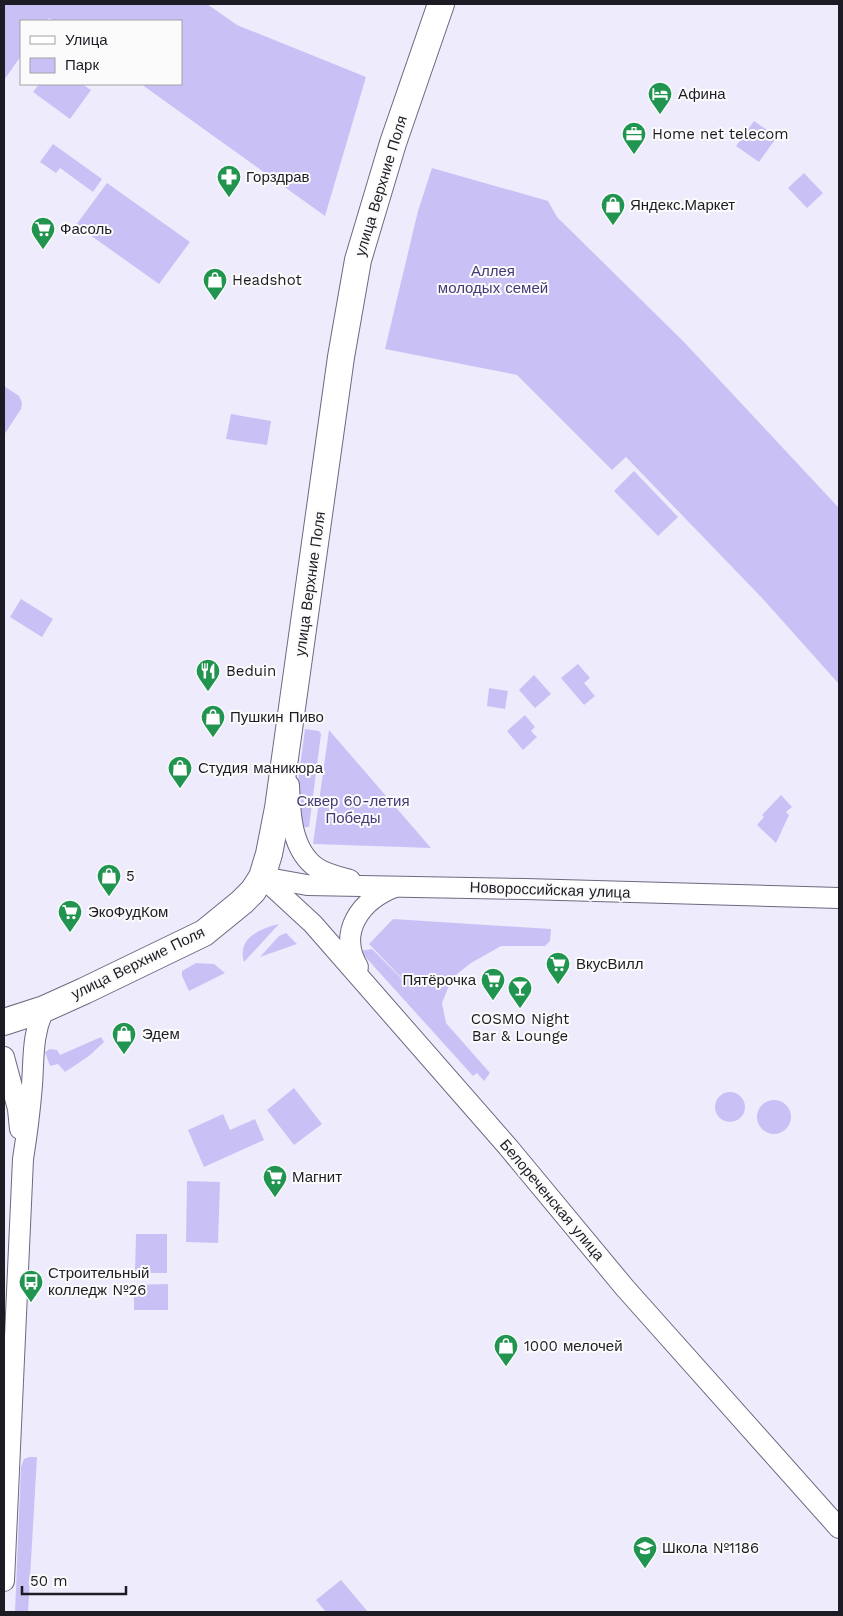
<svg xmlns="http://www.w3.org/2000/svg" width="843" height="1616" font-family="'Work Sans',sans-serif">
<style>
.green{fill:#c9c1f6}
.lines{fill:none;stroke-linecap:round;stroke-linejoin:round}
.minor-casing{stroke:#6c6980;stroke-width:22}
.major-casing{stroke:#6c6980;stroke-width:28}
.minor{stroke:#fff;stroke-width:20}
.major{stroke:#fff;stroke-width:26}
.labels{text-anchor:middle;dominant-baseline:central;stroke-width:4;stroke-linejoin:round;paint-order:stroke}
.poi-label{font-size:15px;fill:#1d1c25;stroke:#fbfbfb;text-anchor:start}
.street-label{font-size:15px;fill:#1d1c25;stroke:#fbfbfb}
.park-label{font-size:15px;fill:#463777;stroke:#fbfbfb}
</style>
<rect width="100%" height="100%" fill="#eeecfc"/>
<g class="green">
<polygon points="4,4 207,4 237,25 366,77 325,216 141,84 181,84 181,21 54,21 49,18 47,21 21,21 21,56 4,80"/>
<polygon points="39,84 82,84 91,90 70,119 33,92"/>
<polygon points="754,121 777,137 759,162 736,146"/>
<polygon points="53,144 102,179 93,192 60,168 56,173 40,162"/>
<polygon points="432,168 548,201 557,217 684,342 839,508 839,684 762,598 626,457 612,470 517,375 385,349 418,211"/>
<polygon points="804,173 823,193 807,208 788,188"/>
<polygon points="107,183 190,242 159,284 76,225"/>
<polygon points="4,386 19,396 22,403 21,409 4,435"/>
<polygon points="231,414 271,421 267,445 226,439"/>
<polygon points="634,471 678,517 658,536 614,491"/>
<polygon points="21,599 53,619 42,637 10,617"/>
<polygon points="578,664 590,678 584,683 595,696 584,705 561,678"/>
<polygon points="534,675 551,694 535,708 519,690"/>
<polygon points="489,688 508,691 505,709 487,706"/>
<polygon points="525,715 535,727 531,731 537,737 523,750 507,731"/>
<polygon points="305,729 319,731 321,734 309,827 300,827 298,782"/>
<polygon points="329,730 431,848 313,844"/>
<polygon points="781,795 792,807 786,812 789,815 776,843 757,825 764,817 762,815"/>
<polygon points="393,919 551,929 550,941 545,946 501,946 471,963 457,974 448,988 442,1003 446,1023 490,1073 484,1081 477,1073 473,1076 360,951 372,949 421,998 369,944"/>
<path d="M279,924L244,962C237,938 259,929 279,924Z"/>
<polygon points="286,933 297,944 260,957 279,936"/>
<polygon points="196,963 214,964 225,973 189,991 182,976 182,971"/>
<polygon points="101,1037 104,1042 89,1056 65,1072 58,1064 50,1066 45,1052 50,1049 57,1050 60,1055"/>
<polygon points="294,1088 322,1124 294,1145 267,1110"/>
<circle cx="730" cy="1107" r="15"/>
<circle cx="774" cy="1117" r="17"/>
<polygon points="223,1114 230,1130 255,1119 264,1140 204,1167 188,1130"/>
<polygon points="187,1181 220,1182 218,1243 186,1242"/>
<polygon points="136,1234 167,1234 167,1273 135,1273"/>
<polygon points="168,1284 168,1310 134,1310 134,1285"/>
<polygon points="29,1457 37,1457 28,1612 15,1612 21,1467 24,1459"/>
<polygon points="341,1580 368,1612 326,1612 316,1600"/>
</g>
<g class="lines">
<defs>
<g id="minor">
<path d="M289,785C290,813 291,850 317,868C326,874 339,877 350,880"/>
<polyline points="262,877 313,924 508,1147 625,1288 839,1528"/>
<polyline points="262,877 307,885 525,889 839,898"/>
<path d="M358,967C337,932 361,900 395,887"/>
<polyline points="4,1057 18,1109 20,1129"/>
<path d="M4,1581L23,1159C27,1134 30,1110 32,1085C34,1057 32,1035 44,1009"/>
</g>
<polyline id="major" points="4,1022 44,1009 84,991 204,933 242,902 253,891 262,877 269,854 278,808 341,357 358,260 393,143 441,4"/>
</defs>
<use href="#minor" class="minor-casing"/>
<use href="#major" class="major-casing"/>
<use href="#minor" class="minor"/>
<use href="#major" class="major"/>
</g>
<defs>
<symbol id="hotel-pin" viewBox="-11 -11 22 30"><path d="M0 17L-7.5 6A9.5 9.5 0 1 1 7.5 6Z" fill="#219550" stroke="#fbfbfb"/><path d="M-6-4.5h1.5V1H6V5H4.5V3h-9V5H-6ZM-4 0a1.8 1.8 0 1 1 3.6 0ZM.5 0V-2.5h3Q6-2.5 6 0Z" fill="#fff"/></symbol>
<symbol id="office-pin" viewBox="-11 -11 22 30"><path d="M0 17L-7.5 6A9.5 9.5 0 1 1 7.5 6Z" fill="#219550" stroke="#fbfbfb"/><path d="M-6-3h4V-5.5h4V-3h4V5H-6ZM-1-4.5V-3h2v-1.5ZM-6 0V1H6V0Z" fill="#fff"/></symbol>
<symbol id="pharmacy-pin" viewBox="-11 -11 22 30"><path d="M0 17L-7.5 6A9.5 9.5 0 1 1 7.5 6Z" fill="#219550" stroke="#fbfbfb"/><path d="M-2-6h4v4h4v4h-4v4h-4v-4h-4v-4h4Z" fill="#fff"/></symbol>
<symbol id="shop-pin" viewBox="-11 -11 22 30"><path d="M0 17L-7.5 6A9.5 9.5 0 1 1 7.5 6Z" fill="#219550" stroke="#fbfbfb"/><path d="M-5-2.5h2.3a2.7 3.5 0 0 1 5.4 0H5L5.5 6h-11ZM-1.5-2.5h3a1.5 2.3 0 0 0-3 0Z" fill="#fff"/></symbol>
<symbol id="supermarket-pin" viewBox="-11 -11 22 30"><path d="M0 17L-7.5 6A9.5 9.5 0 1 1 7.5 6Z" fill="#219550" stroke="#fbfbfb"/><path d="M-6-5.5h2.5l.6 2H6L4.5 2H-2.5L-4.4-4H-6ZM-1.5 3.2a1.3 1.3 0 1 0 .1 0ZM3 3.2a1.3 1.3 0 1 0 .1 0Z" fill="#fff"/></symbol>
<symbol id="restaurant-pin" viewBox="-11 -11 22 30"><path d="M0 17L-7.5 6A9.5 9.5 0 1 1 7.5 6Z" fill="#219550" stroke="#fbfbfb"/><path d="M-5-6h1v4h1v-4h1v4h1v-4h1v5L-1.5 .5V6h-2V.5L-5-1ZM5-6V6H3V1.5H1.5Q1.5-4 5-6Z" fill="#fff"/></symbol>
<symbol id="bar-pin" viewBox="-11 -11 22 30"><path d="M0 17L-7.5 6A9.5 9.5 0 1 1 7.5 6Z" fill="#219550" stroke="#fbfbfb"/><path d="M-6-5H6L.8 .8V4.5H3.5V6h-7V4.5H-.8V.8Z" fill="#fff"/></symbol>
<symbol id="bus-pin" viewBox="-11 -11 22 30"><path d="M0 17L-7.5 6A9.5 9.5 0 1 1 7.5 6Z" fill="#219550" stroke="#fbfbfb"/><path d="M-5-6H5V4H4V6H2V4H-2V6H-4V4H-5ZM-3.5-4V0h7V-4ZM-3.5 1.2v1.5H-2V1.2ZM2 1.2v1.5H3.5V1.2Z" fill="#fff"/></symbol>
<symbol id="school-pin" viewBox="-11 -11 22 30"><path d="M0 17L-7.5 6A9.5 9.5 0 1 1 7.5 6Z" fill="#219550" stroke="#fbfbfb"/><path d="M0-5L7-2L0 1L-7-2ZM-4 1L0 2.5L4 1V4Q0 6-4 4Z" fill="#fff"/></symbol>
</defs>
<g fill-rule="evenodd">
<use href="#hotel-pin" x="646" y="80" width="28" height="38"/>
<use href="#office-pin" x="620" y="120" width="28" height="38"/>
<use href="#pharmacy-pin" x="215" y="163" width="28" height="38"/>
<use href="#shop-pin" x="599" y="191" width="28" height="38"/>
<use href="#supermarket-pin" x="29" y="215" width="28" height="38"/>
<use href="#shop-pin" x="201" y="266" width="28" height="38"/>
<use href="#restaurant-pin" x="194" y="657" width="28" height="38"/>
<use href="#shop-pin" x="199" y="703" width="28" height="38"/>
<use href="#shop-pin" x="166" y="754" width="28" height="38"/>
<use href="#shop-pin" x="95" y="862" width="28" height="38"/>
<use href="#supermarket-pin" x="56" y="898" width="28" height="38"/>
<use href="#supermarket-pin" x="544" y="950" width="28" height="38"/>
<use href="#supermarket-pin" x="479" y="966" width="28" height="38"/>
<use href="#bar-pin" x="506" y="974" width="28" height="38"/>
<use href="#shop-pin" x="110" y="1020" width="28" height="38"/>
<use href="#supermarket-pin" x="261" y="1163" width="28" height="38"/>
<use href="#bus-pin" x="17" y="1268" width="28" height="38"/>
<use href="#shop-pin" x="492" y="1332" width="28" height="38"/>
<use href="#school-pin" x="631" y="1534" width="28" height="38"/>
</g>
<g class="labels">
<g class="poi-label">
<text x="678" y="94">Афина</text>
<text x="652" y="134">Home net telecom</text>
<text x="246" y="177">Горздрав</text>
<text x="630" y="205">Яндекс.Маркет</text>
<text x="60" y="229">Фасоль</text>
<text x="232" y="280">Headshot</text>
<text x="226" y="671">Beduin</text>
<text x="230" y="717">Пушкин Пиво</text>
<text x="198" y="768">Студия маникюра</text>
<text x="126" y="876">5</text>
<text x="88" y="912">ЭкоФудКом</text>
<text x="576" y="964">ВкусВилл</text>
<text x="476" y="980" text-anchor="end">Пятёрочка</text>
<text x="520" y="1019" text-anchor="middle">COSMO Night<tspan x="520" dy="17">Bar &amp; Lounge</tspan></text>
<text x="142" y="1034">Эдем</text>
<text x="292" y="1177">Магнит</text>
<text x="48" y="1273">Строительный<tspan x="48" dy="17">колледж №26</tspan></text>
<text x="524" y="1346">1000 мелочей</text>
<text x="662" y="1548">Школа №1186</text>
</g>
<g class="street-label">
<text transform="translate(381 186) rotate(-73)">улица Верхние Поля</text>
<text transform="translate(310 584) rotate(-82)">улица Верхние Поля</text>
<text transform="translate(550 890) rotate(2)">Новороссийская улица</text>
<text transform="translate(138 963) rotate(-26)">улица Верхние Поля</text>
<text transform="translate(552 1200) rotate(50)">Белореченская улица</text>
</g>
<g class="park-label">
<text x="493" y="271">Аллея<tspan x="493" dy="17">молодых семей</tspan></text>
<text x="353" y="801">Сквер 60-летия<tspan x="353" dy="17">Победы</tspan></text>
</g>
</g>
<rect width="843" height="1616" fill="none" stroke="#1d1c25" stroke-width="10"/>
<rect x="20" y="20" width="162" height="65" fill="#fbfbfb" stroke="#a2a2a5"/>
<rect x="30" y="36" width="25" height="8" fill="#ffffff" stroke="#a2a2a5"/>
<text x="65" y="45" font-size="15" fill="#1d1c25">Улица</text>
<rect x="30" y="58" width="25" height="15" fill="#c9c1f6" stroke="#a2a2a5"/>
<text x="65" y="70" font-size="15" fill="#1d1c25">Парк</text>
<path d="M22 1586v8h104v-8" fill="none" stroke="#1d1c25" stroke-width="2.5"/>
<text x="30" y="1586" font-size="15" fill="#1d1c25" stroke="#fbfbfb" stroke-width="4" paint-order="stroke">50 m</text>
</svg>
